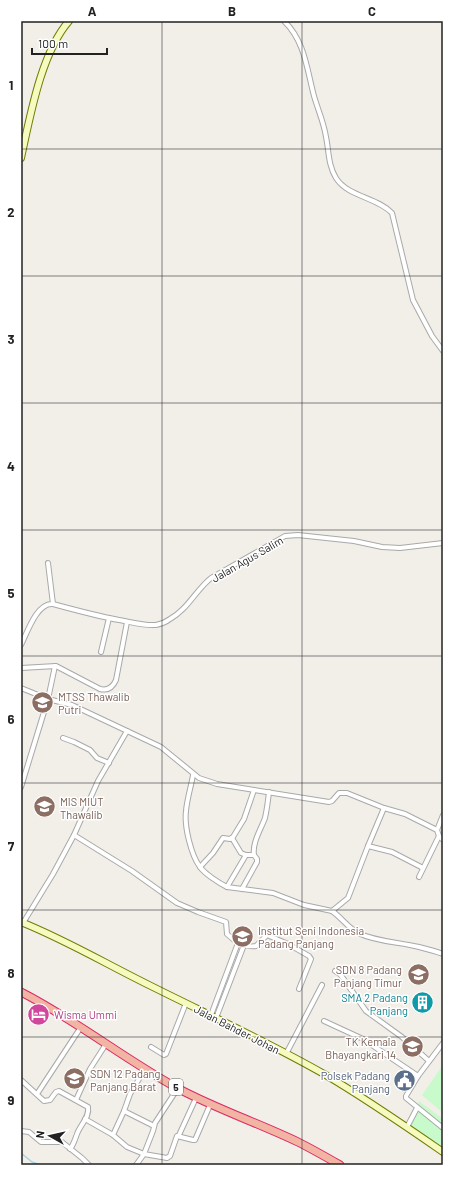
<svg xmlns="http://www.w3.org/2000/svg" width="464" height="1186" font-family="Barlow,sans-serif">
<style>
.park{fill:#c8facc}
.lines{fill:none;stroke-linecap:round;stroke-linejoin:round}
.stream{stroke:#aad3df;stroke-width:1.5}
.minor-casing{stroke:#a9a9a9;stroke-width:6}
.secondary-casing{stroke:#707d05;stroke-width:8}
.trunk-casing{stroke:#dc2a67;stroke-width:9}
.minor{stroke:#fff;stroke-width:4}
.secondary{stroke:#f7fabf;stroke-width:6}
.trunk{stroke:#f2b4a3;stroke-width:7}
.grid{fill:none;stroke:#222;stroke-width:1;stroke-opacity:0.55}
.labels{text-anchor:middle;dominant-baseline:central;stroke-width:3;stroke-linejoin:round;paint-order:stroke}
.shield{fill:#fff;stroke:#646464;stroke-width:1}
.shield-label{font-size:10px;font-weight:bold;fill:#222}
.street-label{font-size:11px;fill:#222;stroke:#fff}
.education-label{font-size:11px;fill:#785e54;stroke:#fff;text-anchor:start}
.culture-label{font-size:11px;fill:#0d838f;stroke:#fff;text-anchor:end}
.hotel-label{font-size:11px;fill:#b23c85;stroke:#fff;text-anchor:start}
.service-label{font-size:11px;fill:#4e5e75;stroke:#fff;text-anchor:end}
.neatline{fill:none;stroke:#222;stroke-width:1.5}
.grid-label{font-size:13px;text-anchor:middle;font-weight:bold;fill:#222}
</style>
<rect width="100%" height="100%" fill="#f2efe9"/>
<g class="park">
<polygon points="443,1065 443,1113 422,1095"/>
<polygon points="419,1101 443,1119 443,1149 410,1126"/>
</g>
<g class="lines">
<polyline class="stream" points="21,1153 32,1162 41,1165"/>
<defs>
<g id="minor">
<path d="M284,21C305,41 307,70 314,96C318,110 324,123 326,137C329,151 328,165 336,178C348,197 377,197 392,213L413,300L432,336L443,351"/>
<polyline points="48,563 53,604"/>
<path d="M21,645C27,633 37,602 53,604C75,610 97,616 119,620C131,622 144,626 156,625C161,624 166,622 170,619C187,610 196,590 211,578L285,536L298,535L354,541L382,547L400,548L443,543"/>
<polyline points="101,652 109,618"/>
<path d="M21,668L56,666L100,689C108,691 113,687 116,680L127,622"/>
<polyline points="21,688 48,699 72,705 161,747 199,778 217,784 329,802 332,801 339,793 347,793 384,808 405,814 437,830 439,836 443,840"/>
<polyline points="63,738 74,742 90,750 97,758 109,763"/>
<path d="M193,775C191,787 187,799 186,811C184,826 191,855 200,867C205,874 219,883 227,887L273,893L304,905L332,911L348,898L368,846L384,808"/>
<polyline points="21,787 48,699 55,666"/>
<polyline points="437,830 443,815"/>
<path d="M74,835L132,871L177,903L198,912L226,922L227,934C234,941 245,948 256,946L267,935L288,944L309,956L311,959L299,989"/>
<polyline points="232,838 241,853 246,855"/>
<polyline points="368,846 392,852 423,868"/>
<path d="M254,855C252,843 261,829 265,818C267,809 268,801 269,792"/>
<polyline points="200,867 213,853 223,838 230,839 233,837 244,819 254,790"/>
<polyline points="419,877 439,836"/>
<polyline points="227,887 246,855 254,855 257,859 257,862 242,889"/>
<path d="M332,911C342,918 347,927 358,933C377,942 399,942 419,947C427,949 435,951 443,954"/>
<polyline points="23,923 53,874 74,835 98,781 127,731"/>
<polyline points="335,971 340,974 366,1011 402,1037 429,1061"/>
<polyline points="211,1015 238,943"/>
<polyline points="216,1018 244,945"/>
<polyline points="324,1021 363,1039 418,1076"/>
<polyline points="443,1043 418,1076 406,1096 406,1098 443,1128"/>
<polyline points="151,1047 164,1055 166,1054 186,1003"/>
<polyline points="286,1054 322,985"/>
<path d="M21,1080L44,1101L50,1100L56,1092L59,1091L88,1107C90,1117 80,1125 77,1134C75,1139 74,1144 70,1149"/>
<polyline points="37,1094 81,1027"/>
<polyline points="76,1100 90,1069 106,1044"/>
<polyline points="124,1111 154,1126"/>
<polyline points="85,1119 113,1135 127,1147 144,1154 167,1158 170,1156 177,1136 193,1140 195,1140 210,1105"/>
<polyline points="407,1127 417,1108"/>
<polyline points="21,1131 29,1132 41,1142 62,1142 82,1158 89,1165"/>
<polyline points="113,1135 124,1111 130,1094 145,1069"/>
<polyline points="179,1135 196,1098"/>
<polyline points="136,1165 144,1154 153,1131 155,1123 178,1088"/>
</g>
<g id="secondary">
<path d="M21,158C30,117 41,53 69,21"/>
<path d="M21,922C66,940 108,965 151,986C209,1015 268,1042 324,1074C365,1098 404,1125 443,1152"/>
</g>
<path id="trunk" d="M21,992C76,1020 124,1059 179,1089C217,1109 258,1123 298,1142C312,1149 326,1157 340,1165"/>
</defs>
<use href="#minor" class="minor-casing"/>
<use href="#secondary" class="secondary-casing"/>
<use href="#trunk" class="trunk-casing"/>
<use href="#minor" class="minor"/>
<use href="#secondary" class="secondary"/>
<use href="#trunk" class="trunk"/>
</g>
<path class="grid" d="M162,21V1165M302,21V1165M21,149H443M21,276H443M21,403H443M21,530H443M21,656H443M21,783H443M21,910H443M21,1037H443"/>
<defs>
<symbol id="school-disc" viewBox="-11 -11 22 22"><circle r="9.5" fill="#8d6e63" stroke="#fff"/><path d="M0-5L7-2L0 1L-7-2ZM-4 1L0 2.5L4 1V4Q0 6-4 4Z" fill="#fff"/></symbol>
<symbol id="university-disc" viewBox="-11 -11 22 22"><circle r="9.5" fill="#8d6e63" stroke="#fff"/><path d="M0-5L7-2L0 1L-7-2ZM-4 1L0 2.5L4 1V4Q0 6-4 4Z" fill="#fff"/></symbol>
<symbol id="building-disc" viewBox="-11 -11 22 22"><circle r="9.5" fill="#0f9aa8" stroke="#fff"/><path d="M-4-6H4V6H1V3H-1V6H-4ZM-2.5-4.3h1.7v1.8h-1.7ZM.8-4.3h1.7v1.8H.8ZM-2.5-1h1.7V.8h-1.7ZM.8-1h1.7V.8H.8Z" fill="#fff"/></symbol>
<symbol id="hotel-disc" viewBox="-11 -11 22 22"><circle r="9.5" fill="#d1479c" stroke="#fff"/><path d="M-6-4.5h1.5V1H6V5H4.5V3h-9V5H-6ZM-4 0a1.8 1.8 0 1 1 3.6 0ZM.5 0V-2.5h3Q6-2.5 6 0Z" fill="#fff"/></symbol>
<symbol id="civic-disc" viewBox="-11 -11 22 22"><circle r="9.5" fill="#5c6f8a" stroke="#fff"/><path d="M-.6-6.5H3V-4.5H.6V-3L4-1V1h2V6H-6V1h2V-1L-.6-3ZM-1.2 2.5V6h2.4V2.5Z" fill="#fff"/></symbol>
</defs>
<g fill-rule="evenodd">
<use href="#school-disc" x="30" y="690" width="25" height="25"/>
<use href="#school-disc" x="32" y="794" width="25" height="25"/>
<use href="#university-disc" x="230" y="924" width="25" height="25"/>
<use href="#school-disc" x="406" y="962" width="25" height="25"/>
<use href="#building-disc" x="410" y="990" width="25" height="25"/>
<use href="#hotel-disc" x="26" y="1002" width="25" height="25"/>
<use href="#school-disc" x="400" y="1034" width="25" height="25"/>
<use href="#school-disc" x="62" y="1066" width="25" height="25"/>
<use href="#civic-disc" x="392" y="1068" width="25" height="25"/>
</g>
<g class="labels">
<rect class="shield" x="169" y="1079" width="14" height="16" rx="3"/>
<g class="shield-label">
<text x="176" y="1087">5</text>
</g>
<g class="street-label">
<text transform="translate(247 559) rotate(-30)">Jalan Agus Salim</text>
<text transform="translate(237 1029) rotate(27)">Jalan Bahder Johan</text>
</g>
<g class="education-label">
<text x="58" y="696">MTSS Thawalib<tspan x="58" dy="13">Putri</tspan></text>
<text x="60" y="801">MIS MIUT<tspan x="60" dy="13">Thawalib</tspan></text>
<text x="258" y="930">Institut Seni Indonesia<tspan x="258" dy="13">Padang Panjang</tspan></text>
<text x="402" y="969" text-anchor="end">SDN 8 Padang<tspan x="402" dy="13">Panjang Timur</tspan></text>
<text x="396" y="1041" text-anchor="end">TK Kemala<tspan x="396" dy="13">Bhayangkari 14</tspan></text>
<text x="90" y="1073">SDN 12 Padang<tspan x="90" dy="13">Panjang Barat</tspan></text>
</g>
<g class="culture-label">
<text x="408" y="997">SMA 2 Padang<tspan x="408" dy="13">Panjang</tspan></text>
</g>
<g class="hotel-label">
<text x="54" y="1014">Wisma Ummi</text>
</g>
<g class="service-label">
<text x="390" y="1075">Polsek Padang<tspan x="390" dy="13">Panjang</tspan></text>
</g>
</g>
<rect width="464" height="1186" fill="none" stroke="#ffffff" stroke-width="44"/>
<g transform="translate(50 1136) rotate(278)" stroke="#ffffff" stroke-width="3" paint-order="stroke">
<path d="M0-3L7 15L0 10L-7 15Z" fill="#222222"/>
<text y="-6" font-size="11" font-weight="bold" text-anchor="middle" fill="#222222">N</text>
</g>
<path d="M32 48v6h75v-6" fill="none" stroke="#222222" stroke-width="2"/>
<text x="38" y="48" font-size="12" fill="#222222" stroke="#ffffff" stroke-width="3" paint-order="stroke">100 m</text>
<rect x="22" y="22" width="420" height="1142" class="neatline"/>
<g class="grid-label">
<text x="92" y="16">A</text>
<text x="232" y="16">B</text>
<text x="372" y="16">C</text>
<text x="11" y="90">1</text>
<text x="11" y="217">2</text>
<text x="11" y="344">3</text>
<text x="11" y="471">4</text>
<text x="11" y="598">5</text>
<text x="11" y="724">6</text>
<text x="11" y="851">7</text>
<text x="11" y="978">8</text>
<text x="11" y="1105">9</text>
</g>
</svg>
